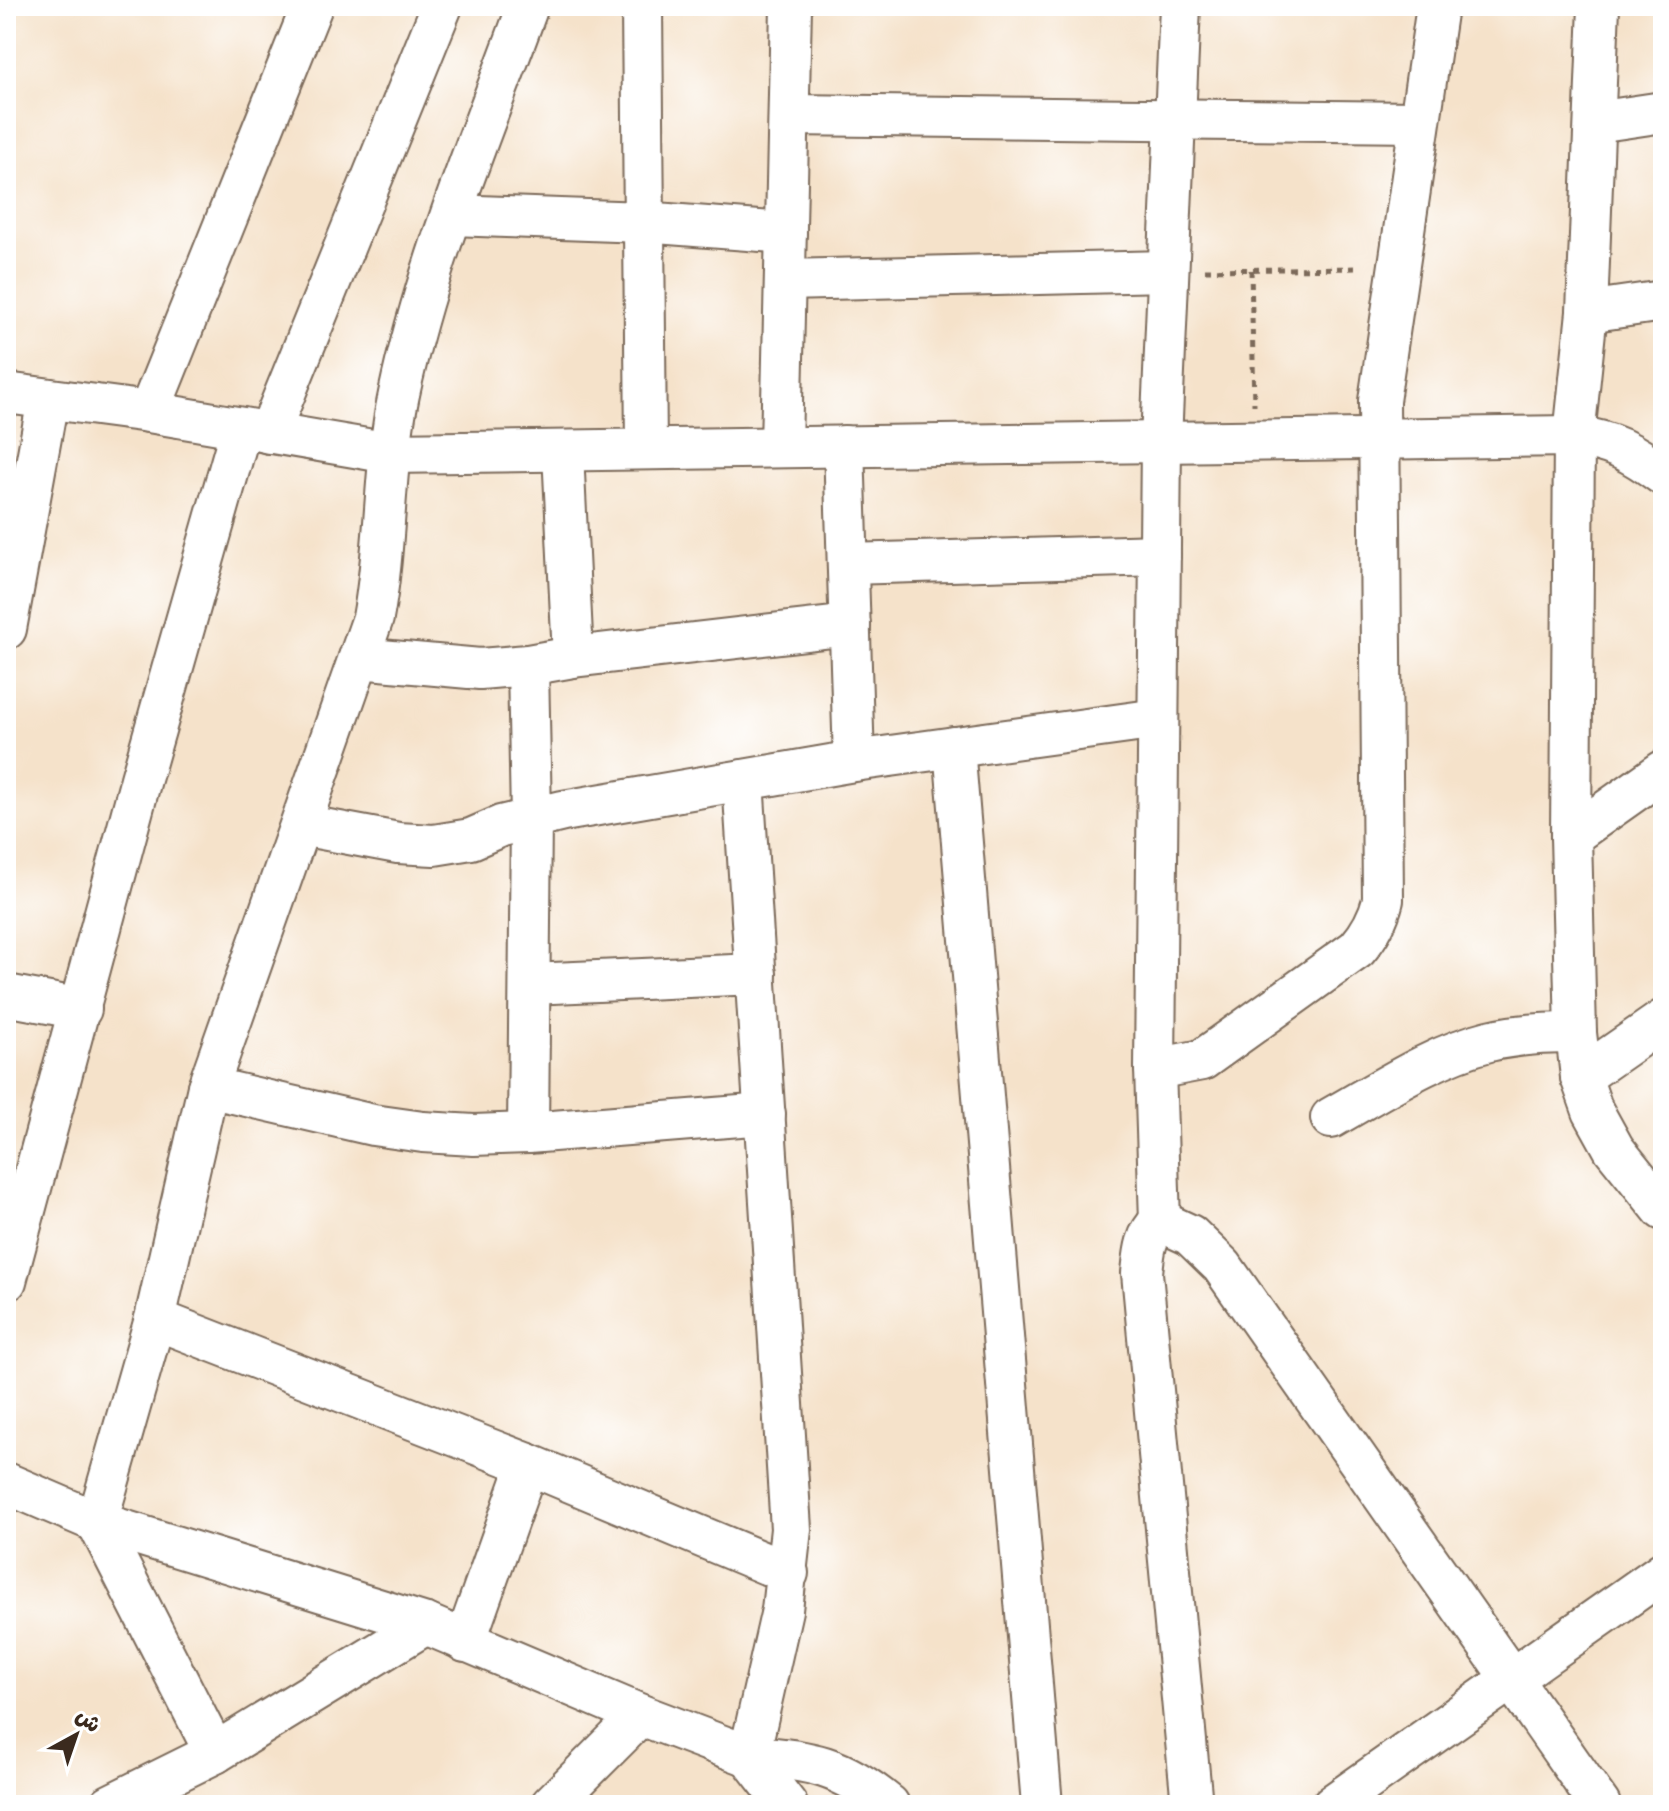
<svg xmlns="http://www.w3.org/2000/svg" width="1669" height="1811" font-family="Mynerve,'Playpen Sans Arabic',sans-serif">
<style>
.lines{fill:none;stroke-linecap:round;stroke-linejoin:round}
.minor-casing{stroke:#7c6a5a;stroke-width:44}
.path{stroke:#7c6a5a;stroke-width:5;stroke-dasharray:6 6;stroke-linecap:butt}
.minor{stroke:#fff;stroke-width:40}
</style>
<rect width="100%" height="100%" fill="#fff"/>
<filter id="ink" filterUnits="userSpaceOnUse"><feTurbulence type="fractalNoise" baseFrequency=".0125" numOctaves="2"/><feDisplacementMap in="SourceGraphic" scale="16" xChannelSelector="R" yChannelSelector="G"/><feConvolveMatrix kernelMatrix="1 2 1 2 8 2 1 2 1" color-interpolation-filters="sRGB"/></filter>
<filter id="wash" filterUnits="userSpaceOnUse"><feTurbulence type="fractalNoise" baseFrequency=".006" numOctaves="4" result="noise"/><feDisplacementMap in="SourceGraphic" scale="32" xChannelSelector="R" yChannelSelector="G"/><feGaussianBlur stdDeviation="1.8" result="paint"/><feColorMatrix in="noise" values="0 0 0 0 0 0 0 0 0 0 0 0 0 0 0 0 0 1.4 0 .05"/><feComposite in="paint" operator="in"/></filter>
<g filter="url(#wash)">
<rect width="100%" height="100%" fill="#f5e2ca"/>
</g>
<g filter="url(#ink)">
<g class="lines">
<defs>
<g id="minor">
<polyline points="642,6 646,449"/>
<polyline points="1599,6 1587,312 1574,436 1571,836 1576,1033 1581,1077 1593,1111 1614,1149 1663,1210"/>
<polyline points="789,115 1419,122"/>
<polyline points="1596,122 1663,112"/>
<polyline points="452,215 643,222 786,233"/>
<polyline points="785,280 1168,271"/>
<polyline points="1587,312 1663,301"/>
<path d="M6,393L149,412L390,453L1574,436C1612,441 1632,452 1663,475"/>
<polyline points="149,412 312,6"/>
<polyline points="269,433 442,6"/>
<polyline points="844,446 854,761"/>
<polyline points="781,447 791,6"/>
<polyline points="563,452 573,657"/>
<polyline points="848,564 1160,555"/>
<polyline points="6,629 48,399"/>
<polyline points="359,658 480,669 528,665 573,657 850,625"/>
<polyline points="528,665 531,817 528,1133"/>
<polyline points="954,747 1042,1805"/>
<polyline points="301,825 398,843 434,845 471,839 501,826 563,811 854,761 1158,719"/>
<polyline points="1571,836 1663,771"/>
<polyline points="530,984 756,974"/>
<polyline points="6,995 81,1009"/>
<path d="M1155,1069L1202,1060L1357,949C1370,934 1378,920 1383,900L1379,401L1437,6"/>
<polyline points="1581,1077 1663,1020"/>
<polyline points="208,1087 373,1125 423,1132 474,1135 528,1133 765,1114"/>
<path d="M1331,1118C1381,1090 1433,1055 1489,1041C1517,1034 1546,1033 1576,1033"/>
<polyline points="1160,1221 1155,1069 1161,441 1180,6"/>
<polyline points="6,1281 141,779 241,428"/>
<polyline points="155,1319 528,1464 788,1573"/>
<polyline points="6,1483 97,1522 426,1624 641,1715 749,1756 782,1610 791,1529 743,780"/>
<polyline points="465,1642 528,1464"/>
<path d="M215,1753L97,1522L155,1319L208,1087L373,618C387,544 383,468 399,394C427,261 482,133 528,6"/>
<path d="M749,1756C809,1759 842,1766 889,1805"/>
<polyline points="749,1756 787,1805"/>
<polyline points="110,1805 215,1753 426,1624"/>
<polyline points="551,1805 641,1715"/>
<path d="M1192,1805L1142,1273C1144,1253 1145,1235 1160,1221L1190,1235L1222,1266L1600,1805"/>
<polyline points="1332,1805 1663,1572"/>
</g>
</defs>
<use href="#minor" class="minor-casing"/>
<g class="path">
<polyline points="724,6 755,7"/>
<polyline points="1205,270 1359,268"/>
<polyline points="1251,270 1254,405"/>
</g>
<use href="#minor" class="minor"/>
</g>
</g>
<rect width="1669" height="1811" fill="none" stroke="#fff" stroke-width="32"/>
<g transform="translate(76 1735) rotate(40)" stroke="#ffffff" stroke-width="6" paint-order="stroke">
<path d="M0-6L14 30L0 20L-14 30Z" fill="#3b2a1e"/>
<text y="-12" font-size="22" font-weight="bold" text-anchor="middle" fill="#3b2a1e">ش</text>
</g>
</svg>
